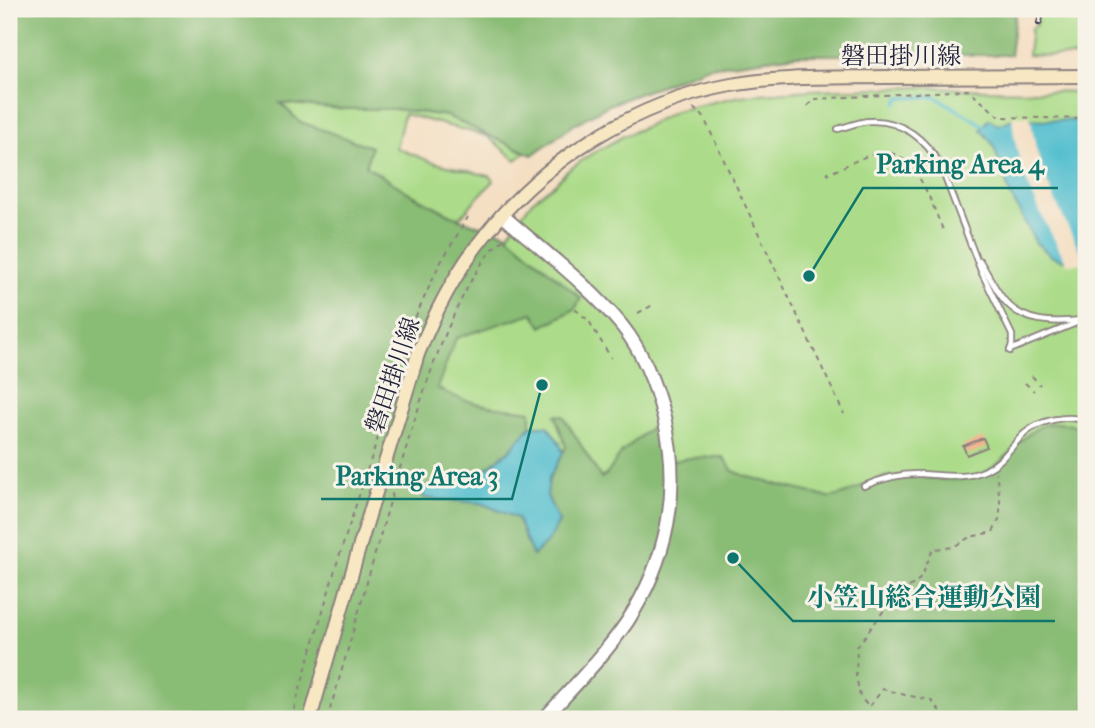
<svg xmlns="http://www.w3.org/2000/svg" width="1095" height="728" font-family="'IM FELL French Canon','Noto Serif JP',serif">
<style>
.green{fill:#acdc89;stroke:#677f62;stroke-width:2}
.forest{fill:#89bc75;stroke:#566f58;stroke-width:2}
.water{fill:#54bfcf;stroke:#3b7085;stroke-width:2}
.pier{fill:#f4dfc3}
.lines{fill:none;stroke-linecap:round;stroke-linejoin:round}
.stream{stroke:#54bfcf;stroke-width:3.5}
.building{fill:#f4ae89}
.service-casing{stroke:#8b807f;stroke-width:8}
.tertiary-casing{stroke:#8b807f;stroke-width:16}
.secondary-casing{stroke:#8b807f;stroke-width:16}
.path{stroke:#8b807f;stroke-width:2;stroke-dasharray:5 5;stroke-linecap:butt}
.service{stroke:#fff;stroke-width:4.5}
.tertiary{stroke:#fff;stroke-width:12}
.secondary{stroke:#f7e8c3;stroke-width:12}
.rail-casing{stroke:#22223b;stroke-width:6}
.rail{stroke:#f7f3e8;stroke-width:3.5;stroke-dasharray:10;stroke-linecap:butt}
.labels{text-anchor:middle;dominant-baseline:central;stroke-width:6;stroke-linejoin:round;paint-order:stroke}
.street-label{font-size:24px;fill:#22223b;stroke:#f7f3e8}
.leader{fill:none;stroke:#0f766e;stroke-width:2.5}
.callout-dot{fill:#0f766e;stroke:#f7f3e8;stroke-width:2.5}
.callout-label{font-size:26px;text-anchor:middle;font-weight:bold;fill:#0f766e;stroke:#f7f3e8;stroke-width:6;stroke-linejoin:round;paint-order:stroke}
</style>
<rect width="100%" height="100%" fill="#f7f3e8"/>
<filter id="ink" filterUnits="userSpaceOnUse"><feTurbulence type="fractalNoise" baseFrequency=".0143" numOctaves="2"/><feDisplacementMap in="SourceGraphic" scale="14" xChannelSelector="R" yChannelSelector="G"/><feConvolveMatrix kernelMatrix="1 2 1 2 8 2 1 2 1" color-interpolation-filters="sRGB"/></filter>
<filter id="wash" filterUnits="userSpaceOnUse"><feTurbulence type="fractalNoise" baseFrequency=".00686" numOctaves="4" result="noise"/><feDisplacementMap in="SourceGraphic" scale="28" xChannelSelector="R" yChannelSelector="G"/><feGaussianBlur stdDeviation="1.57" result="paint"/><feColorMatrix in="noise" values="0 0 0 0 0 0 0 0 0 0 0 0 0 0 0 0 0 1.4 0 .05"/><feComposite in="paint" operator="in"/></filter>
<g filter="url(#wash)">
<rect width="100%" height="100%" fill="#f4dfc3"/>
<g class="green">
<polygon points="1036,9 1086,9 1086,57 1028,55 1031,28 1036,25 1038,13 1035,12"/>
<polygon points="924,87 985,90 1086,92 1086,719 332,719 458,321 493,255 532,201 556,183 566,172 591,154 622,137 649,125 675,111 731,98 748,95 812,90"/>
<polygon points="279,102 341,109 395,109 447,116 526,152 516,160 487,136 404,114 396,148 432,162 489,176 494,181 476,199 459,219 414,196 365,166 371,147 300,122"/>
</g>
<path class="forest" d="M9,9H1016L1010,55H796L709,67L609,105L575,124L532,155L447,116L395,109H341L280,103L300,122L371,147L366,166L414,196L459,219L505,233L581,298L575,309L542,327L533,313L456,338L437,388C465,405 499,407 531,411V426L510,450L484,470L450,477L424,498L481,503L517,518L533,556L559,522L547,496L549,478L566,447L555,415L563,416L601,478L607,474L622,452L656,423L663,463L688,458L723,457L733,471L746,476C767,482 787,487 808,492C815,494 823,497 829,497C846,497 868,481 885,477C914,472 949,486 977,476C1022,460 1024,403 1086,430V719H9Z"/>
<g class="water">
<polygon points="989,119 998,125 1013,119 1086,121 1086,259 1068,261 1053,257 1036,243 1010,194 993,144 981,130"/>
<polygon points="531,426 548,426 560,444 563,453 549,478 547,496 559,522 549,540 533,556 517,518 481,503 424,498 423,488 450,477 484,470 510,450"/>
</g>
<polygon class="pier" points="1012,116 1030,116 1036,149 1046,180 1061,213 1086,263 1067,264 1040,212 1026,180 1020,162 1014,136"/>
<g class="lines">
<polyline class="stream" points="897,103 899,98 936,97 988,128"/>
</g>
<g id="blocks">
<polygon class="building" points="983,438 987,447 967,455 963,446"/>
</g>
</g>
<g filter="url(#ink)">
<use href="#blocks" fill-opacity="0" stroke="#8b807f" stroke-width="2"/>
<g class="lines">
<defs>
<g id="service">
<path d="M838,129C849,126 860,121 871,121C903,120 927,140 941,167L981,271L1012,335V344L1010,351"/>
<path d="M980,261C988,274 995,289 1004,300C1023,324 1055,323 1083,320"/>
<polyline points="1010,350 1086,319"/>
<path d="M864,486C883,478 901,473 922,474C944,475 965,480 986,470C1005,460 1010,447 1025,433C1041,420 1067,414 1086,421"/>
</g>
<path id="tertiary" d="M502,215C542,250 590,286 623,327C644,354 656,386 664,418C682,489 667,561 627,622C603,657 572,688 544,719"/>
<path id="secondary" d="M310,719L360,545L418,354C435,312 457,269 486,234C545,159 636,102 731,85C782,76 833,78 884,77C952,77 1019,76 1086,76"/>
</defs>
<use href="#service" class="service-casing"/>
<use href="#tertiary" class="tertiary-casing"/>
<use href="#secondary" class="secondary-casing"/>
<g class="path">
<polyline points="1031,11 1031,9"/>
<polyline points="1024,13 1025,9"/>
<polyline points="807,106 815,99 968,90 1000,117 1086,119"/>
<polyline points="693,108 703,116 844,414"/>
<path d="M827,171L828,174C844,167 862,156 879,153C915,146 932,206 944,232"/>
<polyline points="575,309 589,321 611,358"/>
<polyline points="638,313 655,304"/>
<polyline points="1032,376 1040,385"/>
<polyline points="1025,383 1034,391"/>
<polyline points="291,719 337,563 384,419 399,360 407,336 438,267 468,217"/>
<path d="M327,719C350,645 370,570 392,495C414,422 434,348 471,281C481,265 491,246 508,237"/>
<polyline points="946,719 931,700 905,695 883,689 869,707 860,697 856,675 857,647 890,602 921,578 933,549 953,547 970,537 993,532 1000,517 1000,500 996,472"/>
</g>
<use href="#service" class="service"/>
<use href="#tertiary" class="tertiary"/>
<use href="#secondary" class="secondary"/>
<defs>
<polyline id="rail" points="1039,23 1043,9"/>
</defs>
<use href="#rail" class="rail-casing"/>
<use href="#rail" class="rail"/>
</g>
</g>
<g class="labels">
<g class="street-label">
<text x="901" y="56">磐田掛川線</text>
<text transform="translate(393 375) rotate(-71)">磐田掛川線</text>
</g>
</g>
<path class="leader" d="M809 276L863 188H1058M542 385L512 499H321M733 558L793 621H1055"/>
<g class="callout-dot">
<circle cx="809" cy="276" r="7"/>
<circle cx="542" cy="385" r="7"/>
<circle cx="733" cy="558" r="7"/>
</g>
<g class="callout-label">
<text x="960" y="173">Parking Area 4</text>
<text x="417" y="485">Parking Area 3</text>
<text x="924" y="606">小笠山総合運動公園</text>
</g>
<rect width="1095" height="728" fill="none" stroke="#f7f3e8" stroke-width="35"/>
</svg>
